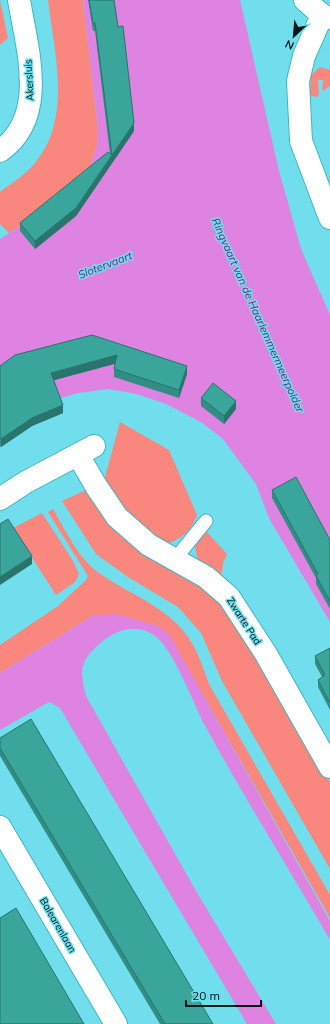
<svg xmlns="http://www.w3.org/2000/svg" width="330" height="1024" font-family="Mulish,sans-serif">
<style>
.green{fill:#fa877d}
.water{fill:#de83e1}
.lines{fill:none;stroke-linecap:round;stroke-linejoin:round}
.lane-casing{stroke:#42b5c2;stroke-width:15}
.street-casing{stroke:#42b5c2;stroke-width:24}
.secondary-casing{stroke:#42b5c2;stroke-width:24}
.lane{stroke:#fff;stroke-width:13}
.street{stroke:#fff;stroke-width:22}
.secondary{stroke:#fff;stroke-width:22}
.wall{fill:#328e85}
.shaded-wall{fill:#29746c}
.building{fill:#3aa59b;stroke:#29746c}
.labels{text-anchor:middle;dominant-baseline:central;stroke-width:3;stroke-linejoin:round;paint-order:stroke}
.street-label{font-size:10px;fill:#01171a;stroke:#70deec}
.water-label{font-size:11px;font-style:italic;fill:#711f75;stroke:#70deec}
</style>
<rect width="100%" height="100%" fill="#70deec"/>
<g class="green">
<polygon points="0,0 8,38 0,45"/>
<path d="M48,0H83L98,130L97,145L92,162L84,177L52,206L9,233L0,224V192C12,183 26,174 35,163C73,118 54,52 48,0Z"/>
<polygon points="320,67 330,70 330,86 322,91 323,80 318,80 319,95 316,97 310,95 311,75"/>
<path d="M120,422L169,450L197,515C189,535 179,540 160,546L106,492L105,477Z"/>
<polygon points="88,489 211,591 241,626 330,782 330,869 222,681 201,633 178,607 128,577 96,554 62,501"/>
<path d="M53,509C66,531 78,558 99,573C128,594 167,606 188,637C198,651 203,668 209,684L330,895V918L170,637L94,615L0,673V645L58,606L86,580L88,576L48,512Z"/>
<polygon points="42,513 73,561 79,574 75,582 56,595 13,528"/>
<path d="M205,530L227,554L223,563L221,580C205,568 196,565 195,544Z"/>
</g>
<g class="water">
<polygon points="83,0 240,0 279,171 301,249 330,315 330,622 270,520 256,484 223,439 201,422 166,404 137,394 109,389 78,393 50,401 0,432 0,239 52,206 84,177 92,162 97,145 98,129"/>
<path d="M116,614L159,626L170,636L330,921V940C288,867 243,796 203,722C192,700 173,648 154,635C133,621 109,633 94,649C78,665 81,675 86,696L196,891L276,1024H247L60,708L49,702L0,730V673L94,615Z"/>
</g>
<g class="lines">
<defs>
<polyline id="lane" points="175,559 206,521"/>
<g id="street">
<path d="M0,151C49,117 27,49 19,0"/>
<polyline points="78,455 96,486 117,517 149,545 206,577 229,597 266,654 330,767"/>
<polyline points="0,499 26,482 94,446"/>
<polyline points="0,827 116,1024"/>
</g>
<g id="secondary">
<polyline points="305,0 322,15 330,18"/>
<polyline points="322,15 304,56 298,81 301,141 330,218"/>
</g>
</defs>
<use href="#lane" class="lane-casing"/>
<use href="#street" class="street-casing"/>
<use href="#secondary" class="secondary-casing"/>
<use href="#lane" class="lane"/>
<use href="#street" class="street"/>
<use href="#secondary" class="secondary"/>
</g>
<g class="wall">
<polygon points="88,0 114,0 134,131 76,216 35,249 20,231 20,223 110,154 95,31 93,31"/>
<polygon points="92,335 187,374 179,398 114,377 114,369 115,364 54,380 63,413 32,426 1,447 0,446 0,366"/>
<polygon points="201,398 236,409 224,424 201,406"/>
<polygon points="272,490 330,540 330,609 316,584 316,578 272,498"/>
<polygon points="330,648 330,710 318,687 318,680 322,677 315,664 315,656"/>
<polygon points="0,738 213,1024 160,1024 0,756"/>
</g>
<g class="shaded-wall">
<polygon points="134,123 134,131 76,216 35,249 35,241 76,208"/>
<polygon points="117,355 117,363 51,381 51,373"/>
<polygon points="187,366 187,374 179,398 179,390"/>
<polygon points="236,401 236,409 224,424 224,416"/>
<polygon points="63,405 63,413 32,426 1,447 1,439 32,418"/>
<polygon points="32,556 32,564 0,585 0,577"/>
</g>
<g class="building">
<polygon points="89,0 114,0 118,27 123,26 134,123 76,208 35,241 20,223 108,152 112,155 95,23 93,23"/>
<polygon points="92,335 187,366 179,390 114,369 117,355 51,373 63,405 32,418 1,439 0,438 0,366 15,355"/>
<polygon points="213,383 236,401 224,416 201,398"/>
<polygon points="296,477 330,540 330,601 316,576 318,574 272,490"/>
<polygon points="8,519 32,556 0,577 0,524"/>
<polygon points="330,648 330,703 318,680 325,675 315,656"/>
<polygon points="31,719 213,1024 165,1024 0,748 0,738"/>
<polygon points="16,908 84,1024 0,1024 0,918"/>
</g>
<g class="labels">
<g class="street-label">
<text transform="translate(29 80) rotate(-93)">Akersluis</text>
<text transform="translate(244 621) rotate(57)">Zwarte Pad</text>
<text transform="translate(58 925) rotate(60)">Balearenlaan</text>
</g>
<g class="water-label">
<text transform="translate(105 265) rotate(-21)">Slotervaart</text>
<text transform="translate(258 315) rotate(66)">Ringvaart van de Haarlemmermeerpolder</text>
</g>
</g>
<g transform="translate(294 36) rotate(206)" stroke="#70deec" stroke-width="3" paint-order="stroke">
<path d="M0-3L7 15L0 10L-7 15Z" fill="#01171a"/>
<text y="-6" font-size="11" font-weight="bold" text-anchor="middle" fill="#01171a">N</text>
</g>
<path d="M186 1000v6h75v-6" fill="none" stroke="#01171a" stroke-width="2"/>
<text x="192" y="1000" font-size="12" fill="#01171a" stroke="#70deec" stroke-width="3" paint-order="stroke">20 m</text>
</svg>
